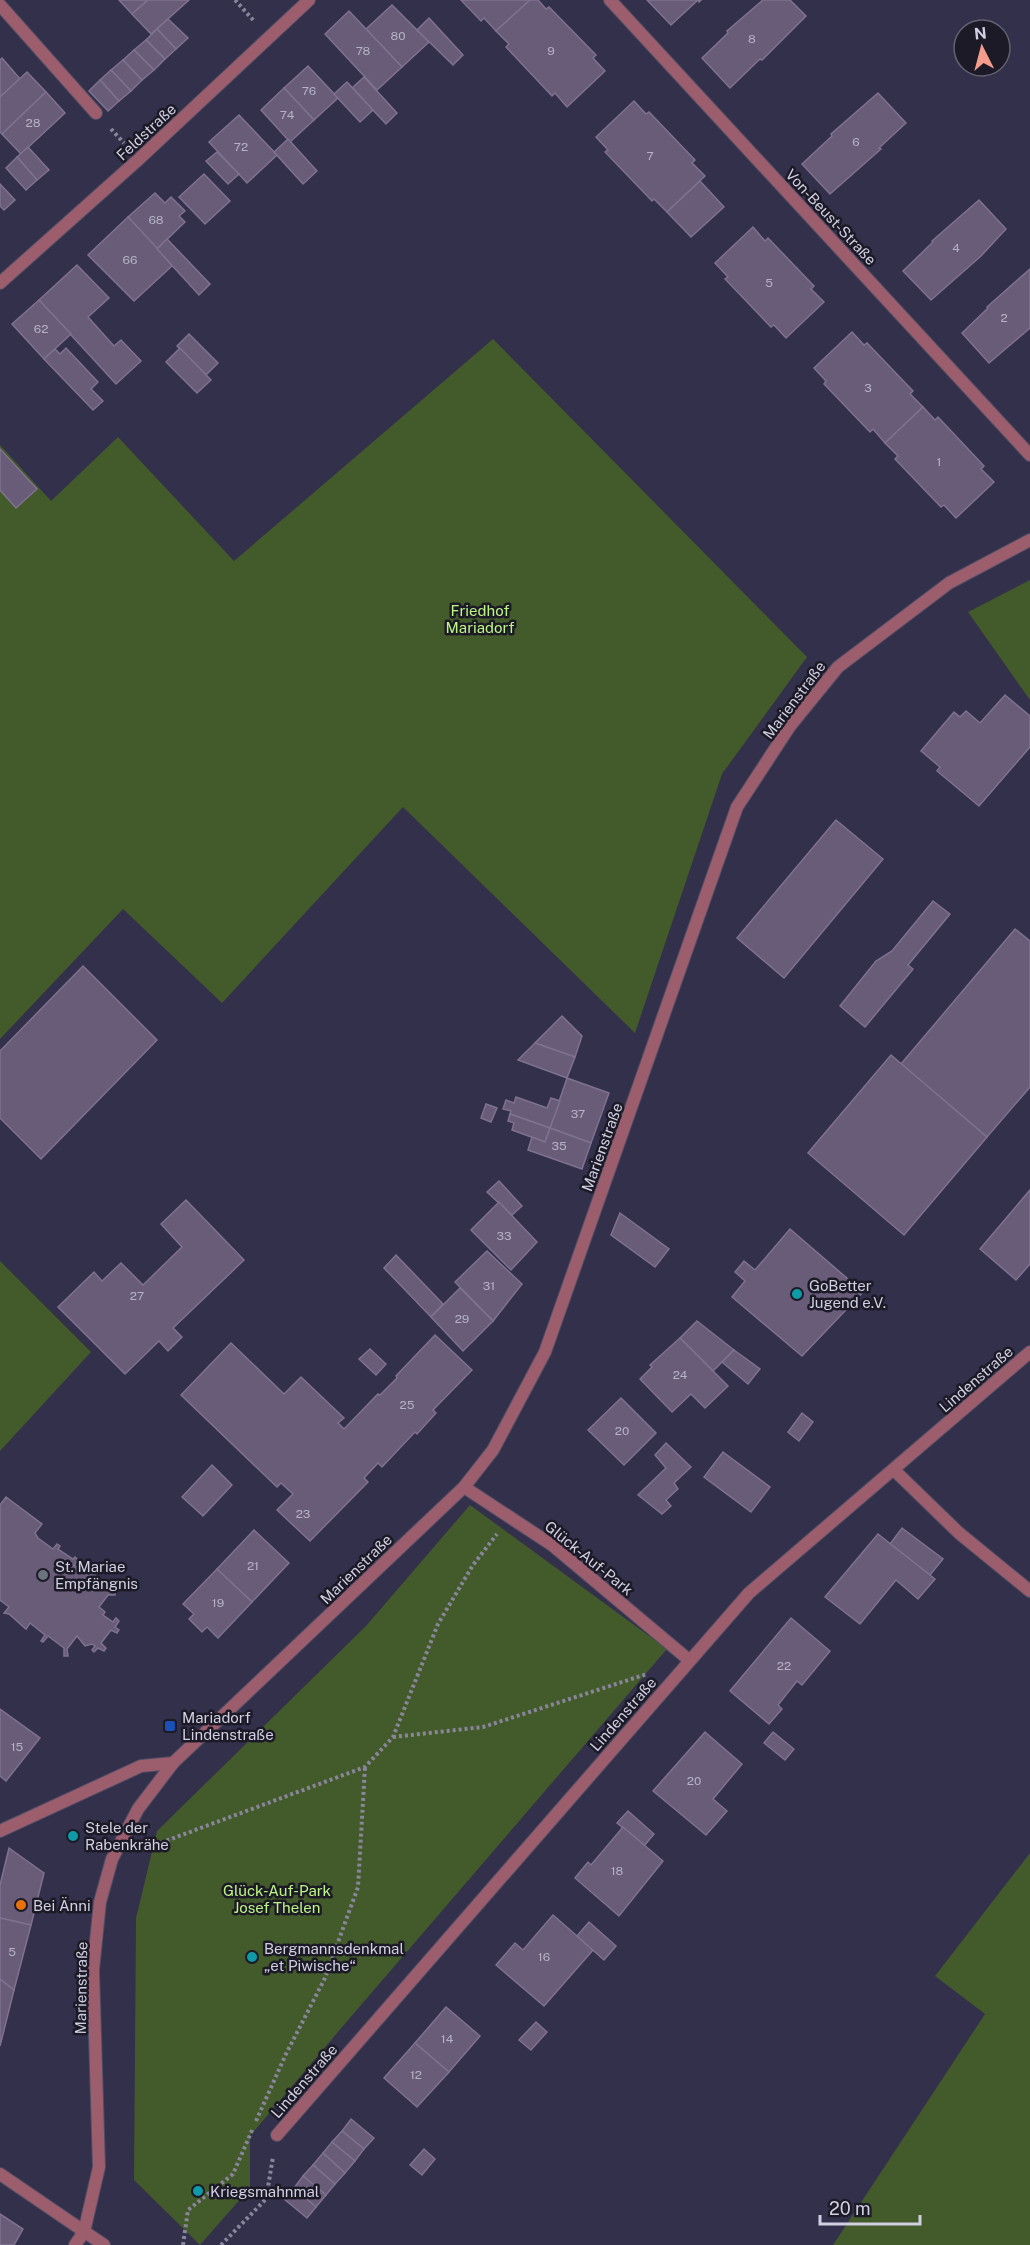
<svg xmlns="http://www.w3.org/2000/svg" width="1030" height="2245" font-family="'Public Sans',sans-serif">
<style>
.green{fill:#435a2a}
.building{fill:#685c79;stroke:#7f7290;stroke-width:1.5}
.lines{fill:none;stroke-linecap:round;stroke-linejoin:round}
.minor-casing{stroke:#4f4d66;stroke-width:14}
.tertiary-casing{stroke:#4f4d66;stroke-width:14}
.path{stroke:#89869c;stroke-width:4;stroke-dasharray:3 3;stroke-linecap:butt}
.minor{stroke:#9c5d6c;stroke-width:12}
.tertiary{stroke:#9c5d6c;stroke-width:12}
.culture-dot{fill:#0f9aa8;stroke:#1b1a26;stroke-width:2}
.worship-dot{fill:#6b7280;stroke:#1b1a26;stroke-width:2}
.transit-dot{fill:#1a4fb4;stroke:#1b1a26;stroke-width:2}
.food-dot{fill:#e8710a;stroke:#1b1a26;stroke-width:2}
.labels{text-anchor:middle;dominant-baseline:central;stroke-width:5;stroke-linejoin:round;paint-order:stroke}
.number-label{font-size:12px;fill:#b7b2c7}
.street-label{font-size:15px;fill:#d1cfe1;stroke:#1b1a26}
.park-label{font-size:15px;fill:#bdf582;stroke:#1b1a26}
.poi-label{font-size:15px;fill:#d1cfe1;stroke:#1b1a26;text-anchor:start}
</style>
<rect width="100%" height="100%" fill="#33304b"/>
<g class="green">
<polygon points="493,339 807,657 722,774 635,1033 403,807 222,1003 123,909 0,1039 0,445 51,501 118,437 234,561"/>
<polygon points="1030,580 1030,700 968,612"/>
<polygon points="0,1261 91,1352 0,1451"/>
<polygon points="470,1505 667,1649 343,2026 250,2136 250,2188 200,2245 134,2180 136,1918 157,1831 366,1626"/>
<polygon points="1030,1853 1030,2245 833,2245 985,2014 935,1976"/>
</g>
<g class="building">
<polygon points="119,0 148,0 132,14"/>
<polygon points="148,0 189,0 151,34 132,14"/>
<polygon points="461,0 530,0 496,31 484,18 481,21"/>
<polygon points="530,0 538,0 546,9 549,7 596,55 593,58 605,71 567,107 555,93 552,96 506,47 509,44 496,31"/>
<polygon points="647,0 701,0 699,2 698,0 671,25"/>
<polygon points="763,0 790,0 806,16 762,60 760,59 730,88 702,58 728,33 727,31"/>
<polygon points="392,5 429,42 402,67 366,29"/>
<polygon points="349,11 402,67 377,90 325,34"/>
<polygon points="429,18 463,55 453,65 417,30"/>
<polygon points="168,19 188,38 176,49 157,29"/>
<polygon points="157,29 176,49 165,59 146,40"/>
<polygon points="146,40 165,59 154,70 134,50"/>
<polygon points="134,50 154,70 142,80 123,60"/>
<polygon points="2,58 20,79 0,97 0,60"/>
<polygon points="123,60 142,80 131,91 111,70"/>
<polygon points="308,66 338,98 314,120 284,88"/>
<polygon points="111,70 131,91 119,101 100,80"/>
<polygon points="27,72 46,92 2,134 0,132 0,97"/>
<polygon points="364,77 397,113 386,124 352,88"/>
<polygon points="100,80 119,101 108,111 89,91"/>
<polygon points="347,82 373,110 360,122 334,94"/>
<polygon points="284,88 314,120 290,142 261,110"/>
<polygon points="46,92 65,113 21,154 2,134"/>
<polygon points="878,93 906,123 879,148 881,149 830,194 802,164 832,136 831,134"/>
<polygon points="634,101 646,114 649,112 695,160 692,163 705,176 667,212 654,199 652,201 605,152 608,150 596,137"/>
<polygon points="239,115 277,155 247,183 209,142"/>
<polygon points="288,139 317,171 303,184 274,152"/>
<polygon points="28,147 49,170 37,180 17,157"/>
<polygon points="217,152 239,174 228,184 206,161"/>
<polygon points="17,157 37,180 26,190 6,168"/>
<polygon points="204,174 230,201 205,224 179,197"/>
<polygon points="700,181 724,207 691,237 667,212"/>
<polygon points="0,184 15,200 4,210 0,206"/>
<polygon points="155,193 165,203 171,197 185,211 179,216 185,222 157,249 128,217"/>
<polygon points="979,200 1006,229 981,256 931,300 903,271 933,242 932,241"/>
<polygon points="128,217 173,265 134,301 88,255"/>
<polygon points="753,227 765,241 768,238 814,286 811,289 824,302 786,338 774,325 771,327 725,279 728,277 715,263"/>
<polygon points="167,239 210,284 199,295 157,249"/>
<polygon points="77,265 109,298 88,317 114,346 121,340 141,361 116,384 39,300"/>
<polygon points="1030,269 1030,328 989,363 962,333 988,308 987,307"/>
<polygon points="39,300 71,334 44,359 12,324"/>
<polygon points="852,332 864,345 867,343 913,391 910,394 923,407 885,443 873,429 870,432 824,384 826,381 814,368"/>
<polygon points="189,334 218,363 206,375 177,346"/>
<polygon points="66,348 98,382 91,389 103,401 93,410 44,359 55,349 60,354"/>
<polygon points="180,348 211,380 197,393 166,362"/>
<polygon points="923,407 935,420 938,417 984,466 981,469 994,482 956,518 944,505 941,507 895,459 898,456 885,443"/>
<polygon points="0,449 37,489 16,508 0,490"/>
<polygon points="1005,695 1030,716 1030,747 979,806 937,771 940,767 921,751 954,712 960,717 966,711 980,723"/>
<polygon points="836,820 883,859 784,978 737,938"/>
<polygon points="933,901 950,914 908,965 913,969 865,1027 840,1006 876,961 892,951"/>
<polygon points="1015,929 1030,941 1030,1087 987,1137 901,1064"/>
<polygon points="83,966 157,1040 41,1159 0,1118 0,1051"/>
<polygon points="562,1016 582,1036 575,1057 535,1043"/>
<polygon points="535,1043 575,1057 567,1078 518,1060"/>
<polygon points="891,1055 987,1137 904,1235 808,1153"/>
<polygon points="567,1078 609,1093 591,1143 550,1128"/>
<polygon points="516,1097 547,1108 551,1098 560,1101 550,1128 510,1114 511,1111 503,1109 506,1100 514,1103"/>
<polygon points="486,1104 497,1108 491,1122 481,1118"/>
<polygon points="510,1114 550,1128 545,1142 512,1130 514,1123 508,1121"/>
<polygon points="550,1128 591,1143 582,1169 528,1150 532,1137 545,1142"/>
<polygon points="499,1181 522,1206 512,1215 487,1192"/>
<polygon points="1030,1190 1030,1264 1016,1280 980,1249"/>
<polygon points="186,1200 244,1260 173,1328 182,1337 168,1351 159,1341 125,1374 58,1307 94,1272 102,1281 121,1263 143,1285 182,1247 161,1224"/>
<polygon points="499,1202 537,1242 511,1270 471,1230"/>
<polygon points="620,1213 669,1249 655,1267 611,1235"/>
<polygon points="790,1229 863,1292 802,1356 732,1297 745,1281 735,1272 744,1261 755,1270"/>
<polygon points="487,1251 522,1284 493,1321 455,1282"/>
<polygon points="396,1255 443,1304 431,1317 384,1268"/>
<polygon points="460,1288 493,1321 463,1351 431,1317"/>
<polygon points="697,1321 734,1350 713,1371 680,1338"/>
<polygon points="435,1335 472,1370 433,1410 436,1413 417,1434 415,1432 382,1467 378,1463 364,1478 368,1482 310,1541 277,1510 293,1494 281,1483 277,1487 181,1395 231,1343 284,1394 301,1377 344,1418 338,1423 344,1429 378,1394 380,1395 397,1378 396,1376"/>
<polygon points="680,1338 728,1386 705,1408 691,1394 672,1412 640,1379 652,1367 650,1365"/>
<polygon points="370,1349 386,1364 376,1375 359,1359"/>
<polygon points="734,1350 760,1369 748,1384 722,1362"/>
<polygon points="621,1398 656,1433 624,1465 588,1430"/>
<polygon points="802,1413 813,1422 799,1441 788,1432"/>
<polygon points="666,1443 691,1467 674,1483 678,1489 666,1500 671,1506 662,1514 638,1495 666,1468 655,1455"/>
<polygon points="723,1452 770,1487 751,1512 704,1477"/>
<polygon points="212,1465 232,1485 203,1516 182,1497"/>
<polygon points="6,1497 42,1524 35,1533 38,1538 53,1549 57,1544 60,1546 58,1549 73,1559 75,1557 78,1560 74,1565 89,1576 93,1571 96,1574 92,1579 109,1592 115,1591 115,1595 108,1595 99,1607 105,1612 103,1615 113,1622 116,1618 119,1621 115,1627 119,1630 117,1633 111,1630 101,1643 106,1648 104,1651 98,1648 94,1652 92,1650 95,1646 92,1644 85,1646 77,1636 67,1649 68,1656 64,1656 64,1648 48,1636 43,1642 41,1641 45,1635 30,1623 26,1629 9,1614 4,1613 9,1607 0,1600 0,1505"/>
<polygon points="902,1528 943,1559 930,1575 890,1544"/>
<polygon points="254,1530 289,1563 252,1602 217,1569"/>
<polygon points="878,1534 935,1579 918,1599 896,1580 860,1624 825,1597"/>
<polygon points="217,1569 252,1602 218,1638 207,1627 202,1632 189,1619 194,1614 183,1604"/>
<polygon points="791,1618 830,1651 802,1685 797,1681 778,1705 782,1709 769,1724 730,1691"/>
<polygon points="0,1709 40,1738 6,1781 0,1776"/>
<polygon points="705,1732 742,1764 713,1799 727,1811 706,1835 653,1791"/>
<polygon points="773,1732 794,1749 785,1760 764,1743"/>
<polygon points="628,1811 654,1834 644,1846 617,1823"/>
<polygon points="623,1827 663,1861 619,1916 575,1878 588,1862 591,1865"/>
<polygon points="9,1848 44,1873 31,1925 0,1918 0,1885"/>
<polygon points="553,1915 593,1950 544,2006 496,1965 515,1943 523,1950"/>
<polygon points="0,1918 31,1925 14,1990 0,1979"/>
<polygon points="589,1922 616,1946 604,1960 577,1936"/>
<polygon points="0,1979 14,1990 0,2046"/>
<polygon points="446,2007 480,2036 449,2072 415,2043"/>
<polygon points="536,2022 547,2032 531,2050 519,2040"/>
<polygon points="415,2043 449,2072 417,2107 384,2078"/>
<polygon points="351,2119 374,2138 364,2149 342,2131"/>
<polygon points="342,2131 364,2149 355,2161 332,2142"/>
<polygon points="332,2142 355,2161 345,2173 323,2153"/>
<polygon points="424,2149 435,2159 422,2175 410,2165"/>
<polygon points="323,2153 345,2173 335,2184 313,2165"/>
<polygon points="313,2165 335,2184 326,2195 303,2176"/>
<polygon points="303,2176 326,2195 316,2207 294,2188"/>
<polygon points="294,2188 316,2207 307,2218 284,2199"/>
<polygon points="0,2214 23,2229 14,2245 0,2245"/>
</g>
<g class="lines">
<defs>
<g id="minor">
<polyline points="610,0 1030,455"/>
<polyline points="0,5 96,113"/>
<polyline points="0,283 139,159 309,0"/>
<polyline points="894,1470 959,1533 1030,1591"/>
<polyline points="464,1487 552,1545 689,1660"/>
<polyline points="0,1831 141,1766 173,1763"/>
<polyline points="277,2135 749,1593 1030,1352"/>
<polyline points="84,2232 99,2167 93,1970 100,1902 112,1859 138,1809 173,1763 464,1487 493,1450 545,1352 737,807 790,726 838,667 949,583 1030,540"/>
</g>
<g id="tertiary">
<polyline points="0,2174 104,2245"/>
<polyline points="75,2245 84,2232"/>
</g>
</defs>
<use href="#minor" class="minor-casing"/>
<use href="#tertiary" class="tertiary-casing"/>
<g class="path">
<polyline points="235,0 255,22"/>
<polyline points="111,129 124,143"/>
<polyline points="393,1737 483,1727 647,1674"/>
<polyline points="144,1849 365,1767 393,1737 438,1624 473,1565 497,1534"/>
<polyline points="256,2121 286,2054 325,1978 358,1887 365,1767"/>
<polyline points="183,2245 188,2210 233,2174 253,2128"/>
<polyline points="221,2245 266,2199 273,2157"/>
</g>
<use href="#minor" class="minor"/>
<use href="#tertiary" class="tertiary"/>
</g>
<g class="culture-dot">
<circle cx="797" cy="1294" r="6"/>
<circle cx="73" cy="1836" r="6"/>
<circle cx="252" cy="1957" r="6"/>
<circle cx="198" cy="2191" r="6"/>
</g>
<circle class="worship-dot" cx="43" cy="1575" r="6"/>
<rect class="transit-dot" x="164" y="1720" width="12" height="12" rx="3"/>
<circle class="food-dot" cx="21" cy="1905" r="6"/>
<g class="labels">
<g class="number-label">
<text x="398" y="36">80</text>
<text x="752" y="39">8</text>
<text x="363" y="51">78</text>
<text x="551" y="51">9</text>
<text x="309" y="91">76</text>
<text x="287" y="115">74</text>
<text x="33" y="123">28</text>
<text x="856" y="142">6</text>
<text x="241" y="147">72</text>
<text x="650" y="156">7</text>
<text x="156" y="220">68</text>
<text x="956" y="248">4</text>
<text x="130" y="260">66</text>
<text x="769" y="283">5</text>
<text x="1004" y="318">2</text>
<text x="41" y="329">62</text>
<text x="868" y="388">3</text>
<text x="939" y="462">1</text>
<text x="578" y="1114">37</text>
<text x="559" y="1146">35</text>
<text x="504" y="1236">33</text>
<text x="489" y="1286">31</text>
<text x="137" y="1296">27</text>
<text x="462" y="1319">29</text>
<text x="680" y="1375">24</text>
<text x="407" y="1405">25</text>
<text x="622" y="1431">20</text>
<text x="303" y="1514">23</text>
<text x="253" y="1566">21</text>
<text x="218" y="1603">19</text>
<text x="784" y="1666">22</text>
<text x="17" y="1747">15</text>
<text x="694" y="1781">20</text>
<text x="617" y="1871">18</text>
<text x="12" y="1952">5</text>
<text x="544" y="1957">16</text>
<text x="447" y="2039">14</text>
<text x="416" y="2075">12</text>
</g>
<g class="street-label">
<text transform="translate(146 132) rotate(-43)">Feldstraße</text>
<text transform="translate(831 217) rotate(47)">Von-Beust-Straße</text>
<text transform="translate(794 700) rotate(-53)">Marienstraße</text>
<text transform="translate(602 1147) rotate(-70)">Marienstraße</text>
<text transform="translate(976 1379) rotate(-41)">Lindenstraße</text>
<text transform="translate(589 1558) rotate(39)">Glück-Auf-Park</text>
<text transform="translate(356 1569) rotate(-44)">Marienstraße</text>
<text transform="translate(623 1714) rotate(-49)">Lindenstraße</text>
<text transform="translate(81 1988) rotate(-89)">Marienstraße</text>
<text transform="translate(304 2081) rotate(-49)">Lindenstraße</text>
</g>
<g class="park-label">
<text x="480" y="610">Friedhof<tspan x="480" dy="17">Mariadorf</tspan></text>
<text x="277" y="1890">Glück-Auf-Park<tspan x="277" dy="17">Josef Thelen</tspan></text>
</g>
<g class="poi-label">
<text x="809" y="1285">GoBetter<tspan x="809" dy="17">Jugend e.V.</tspan></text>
<text x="55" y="1566">St. Mariae<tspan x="55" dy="17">Empfängnis</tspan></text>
<text x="182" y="1717">Mariadorf<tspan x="182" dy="17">Lindenstraße</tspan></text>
<text x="85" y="1827">Stele der<tspan x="85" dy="17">Rabenkrähe</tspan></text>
<text x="33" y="1905">Bei Änni</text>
<text x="264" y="1948">Bergmannsdenkmal<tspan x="264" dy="17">„et Piwische“</tspan></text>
<text x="210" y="2191">Kriegsmahnmal</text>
</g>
</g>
<g transform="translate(982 48) rotate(354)"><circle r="28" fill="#1b1a26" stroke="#646271" stroke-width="1.5"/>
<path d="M0-4.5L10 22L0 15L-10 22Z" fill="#f49d8c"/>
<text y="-9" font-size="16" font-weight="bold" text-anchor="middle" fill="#d1cfe1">N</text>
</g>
<path d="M820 2215v9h100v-9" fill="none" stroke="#d1cfe1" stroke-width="3"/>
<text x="829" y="2215" font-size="18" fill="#d1cfe1" stroke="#1b1a26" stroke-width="4.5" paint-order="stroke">20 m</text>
</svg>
